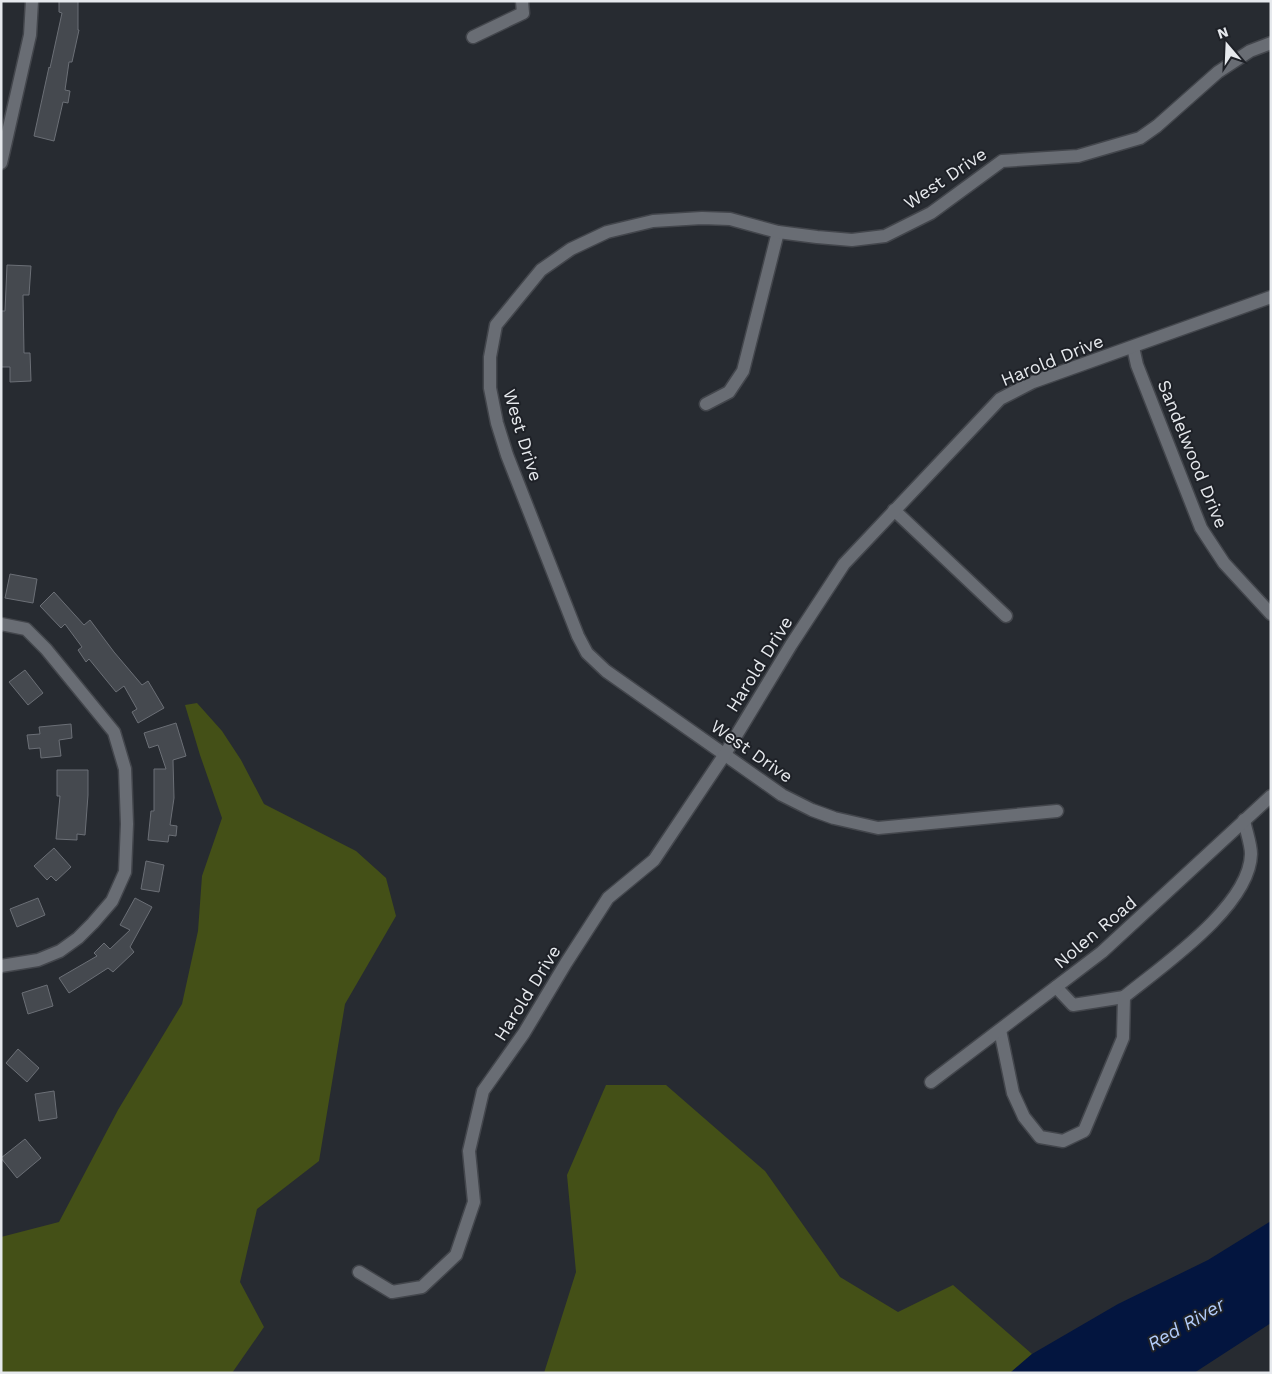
<svg xmlns="http://www.w3.org/2000/svg" width="1272" height="1374" font-family="'Work Sans',sans-serif">
<style>
.green{fill:#445017}
.water{fill:#03153f}
.building{fill:#45494f;stroke:#6b6f76}
.lines{fill:none;stroke-linecap:round;stroke-linejoin:round}
.minor-casing{stroke:#43464c;stroke-width:15}
.minor{stroke:#696d74;stroke-width:12}
.labels{text-anchor:middle;dominant-baseline:central;stroke-width:4;stroke-linejoin:round;paint-order:stroke}
.street-label{font-size:18px;fill:#e6e9ed;stroke:#1e2127}
.water-label{font-size:19px;font-style:italic;fill:#b2cbf8;stroke:#1e2127}
</style>
<rect width="100%" height="100%" fill="#272b31"/>
<g class="green">
<polygon points="197,703 222,731 241,760 264,804 356,851 386,878 396,916 345,1004 319,1161 257,1209 240,1282 264,1327 232,1373 1,1373 1,1237 59,1222 118,1110 182,1004 198,931 202,876 222,818 200,755 185,705"/>
<polygon points="606,1085 666,1085 765,1171 840,1277 898,1312 953,1285 1032,1354 1010,1373 544,1373 576,1272 567,1175"/>
</g>
<polygon class="water" points="1271,1221 1271,1323 1194,1373 1010,1373 1032,1354 1118,1304 1208,1260"/>
<g class="building">
<polygon points="59,1 78,1 78,30 79,30 72,62 69,62 65,90 70,91 68,103 63,102 54,141 34,136 49,67 50,68 62,13 59,12"/>
<polygon points="7,265 31,266 29,295 23,295 24,353 30,353 31,381 10,382 10,367 1,367 1,311 5,311"/>
<polygon points="10,574 37,579 33,603 5,598"/>
<polygon points="54,592 84,625 90,620 114,652 142,685 148,681 164,708 138,723 132,712 137,709 124,686 116,692 89,659 86,662 78,650 82,647 65,624 61,628 40,606"/>
<polygon points="25,670 43,693 28,705 9,682"/>
<polygon points="176,723 186,756 173,760 174,798 170,825 177,826 176,836 169,835 168,842 148,840 151,811 154,811 154,769 166,769 158,745 149,748 144,733"/>
<polygon points="71,724 72,738 59,740 61,756 41,758 40,748 29,749 27,735 40,734 39,727"/>
<polygon points="57,770 88,770 88,795 85,835 77,834 77,840 56,839 60,796 57,796"/>
<polygon points="54,848 71,867 56,881 51,876 47,880 34,866"/>
<polygon points="146,861 164,865 159,892 141,889"/>
<polygon points="38,898 45,915 17,927 10,909"/>
<polygon points="135,898 152,907 130,947 134,952 113,972 108,968 69,993 59,978 97,956 94,953 104,943 110,949 130,930 120,925"/>
<polygon points="47,985 53,1006 28,1014 22,993"/>
<polygon points="18,1049 39,1068 27,1082 6,1063"/>
<polygon points="54,1091 57,1118 39,1121 35,1094"/>
<polygon points="25,1139 41,1158 17,1178 1,1158"/>
</g>
<g class="lines">
<defs>
<g id="minor">
<polyline points="473,37 523,13 522,1"/>
<polyline points="1,163 30,35 32,1"/>
<polyline points="1133,347 1137,365 1201,528 1224,563 1271,614"/>
<polyline points="706,404 729,392 743,371 778,232"/>
<polyline points="894,510 1006,616"/>
<polyline points="1,624 26,629 46,649 114,732 125,769 127,824 125,872 112,901 93,923 78,938 60,951 38,960 1,966"/>
<polyline points="1057,811 878,828 834,818 812,810 782,795 606,671 587,653 578,636 507,455 497,423 490,388 490,357 496,325 541,270 571,249 607,232 653,221 702,218 730,219 778,232 817,237 852,240 885,236 931,213 1002,161 1078,156 1140,138 1157,126 1218,72 1250,51 1271,43"/>
<polyline points="1056,987 1073,1005 1124,997"/>
<path d="M1000,1030L1013,1093L1024,1117L1040,1137L1063,1141L1084,1131L1123,1038L1124,997C1162,966 1250,906 1251,854C1251,844 1246,831 1244,820"/>
<polyline points="931,1082 1102,952 1271,796"/>
<polyline points="359,1272 392,1292 422,1287 456,1255 474,1202 469,1151 483,1091 524,1033 566,963 608,898 654,860 725,754 791,645 844,564 1000,399 1033,382 1271,297"/>
</g>
</defs>
<use href="#minor" class="minor-casing"/>
<use href="#minor" class="minor"/>
</g>
<g class="labels">
<g class="street-label">
<text transform="translate(945 178) rotate(-34)">West Drive</text>
<text transform="translate(1052 360) rotate(-22)">Harold Drive</text>
<text transform="translate(523 435) rotate(73)">West Drive</text>
<text transform="translate(1193 454) rotate(68)">Sandelwood Drive</text>
<text transform="translate(759 664) rotate(-58)">Harold Drive</text>
<text transform="translate(752 751) rotate(35)">West Drive</text>
<text transform="translate(1095 932) rotate(-40)">Nolen Road</text>
<text transform="translate(527 993) rotate(-58)">Harold Drive</text>
</g>
<g class="water-label">
<text transform="translate(1186 1324) rotate(-30)">Red River</text>
</g>
</g>
<rect width="1272" height="1374" fill="none" stroke="#e6e9ed" stroke-width="5"/>
<g transform="translate(1227 45) rotate(341)" stroke="#1e2127" stroke-width="4" paint-order="stroke">
<path d="M0-4L9 19L0 12L-9 19Z" fill="#e6e9ed"/>
<text y="-8" font-size="14" font-weight="bold" text-anchor="middle" fill="#e6e9ed">N</text>
</g>
</svg>
